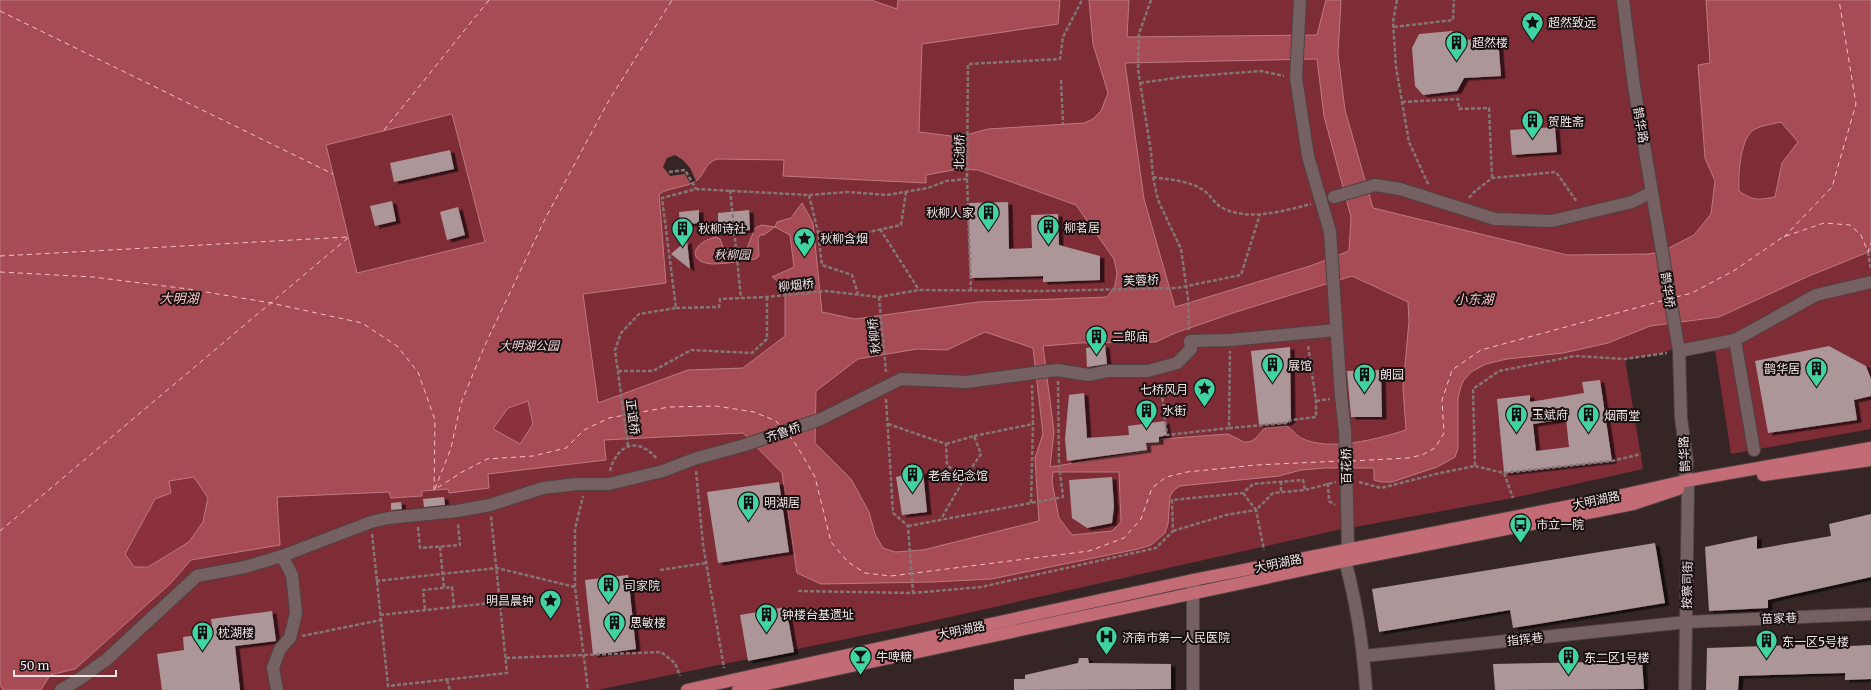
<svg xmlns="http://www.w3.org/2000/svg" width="1871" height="690" font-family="Merriweather,'Noto Sans SC',serif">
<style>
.green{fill:#7e2c36}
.forest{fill:#8a313c}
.water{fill:#a74c55;stroke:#bd7a80;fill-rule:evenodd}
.pier{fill:#362525}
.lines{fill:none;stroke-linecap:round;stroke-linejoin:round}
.ferry{stroke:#f5c1c3;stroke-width:1;stroke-dasharray:5 4;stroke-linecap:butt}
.building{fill:#ac9697;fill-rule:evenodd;filter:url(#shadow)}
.minor-casing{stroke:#504242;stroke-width:14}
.major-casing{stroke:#504242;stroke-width:14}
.path{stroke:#857676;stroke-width:2.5;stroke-dasharray:4 2;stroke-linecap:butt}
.minor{stroke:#766162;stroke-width:12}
.major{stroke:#c46c75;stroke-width:12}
.minor-bridge-casing{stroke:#504242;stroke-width:14;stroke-linecap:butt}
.minor-bridge{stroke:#766162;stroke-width:12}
.labels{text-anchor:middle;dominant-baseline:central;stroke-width:4;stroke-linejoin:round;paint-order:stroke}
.poi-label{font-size:12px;fill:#f1e5e5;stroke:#181011;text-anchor:start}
.street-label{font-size:12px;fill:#f1e5e5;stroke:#181011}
.park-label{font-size:12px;font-style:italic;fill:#f1d6d7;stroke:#181011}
.water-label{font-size:13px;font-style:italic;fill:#f5c1c3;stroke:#181011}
</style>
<defs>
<filter id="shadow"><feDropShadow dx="4.5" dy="2.5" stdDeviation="0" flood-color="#0009"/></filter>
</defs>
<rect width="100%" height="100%" fill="#362525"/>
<polygon class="green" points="0,0 1871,0 1871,429 1731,454 1714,344 1684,345 1659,354 1625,359 1643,469 1513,498 1333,531 914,625 597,690 0,690"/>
<g class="forest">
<polygon points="528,401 533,424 520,444 493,429 508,408"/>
<polygon points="194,477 208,498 203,522 189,542 148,567 134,567 125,554 144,516 155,498 169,481"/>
</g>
<path class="water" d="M0,0H871L897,9L898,0H1060L1058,24L922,44L919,132L959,137L988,129L1084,123L1093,119L1101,111L1108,93L1093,44L1089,0H1129L1127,37L1317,35L1326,0H1341L1338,54L1345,110L1373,208L1567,255L1648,254L1661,252L1694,235L1711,214L1715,181L1705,158L1698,65L1710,63L1706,0H1871V251L1809,276L1719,317L1650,326L1608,343L1563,353L1507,359L1486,364L1471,372L1464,380L1461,386L1458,398V448L1455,457L1437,467L1392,482H1381L1374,480V468H1325L1301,470L1279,476L1180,486L1174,490L1170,496L1168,524L1165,533L1151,545L1138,549L991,579L933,582L821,584L797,573L782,473L743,433L604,440L606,460L488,474L489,488L449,493L448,489L422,491V496L391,498L389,492L277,497L280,545L191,560L171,583L75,669L50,675L41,690H3L0,685ZM1317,59L1324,116L1351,217L1349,251L1310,266L1175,307L1144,199L1125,63ZM452,114L485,242L357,273L326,145ZM1781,122L1798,142L1782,163L1775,197C1758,200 1753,201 1739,191C1738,176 1740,142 1752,131C1758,126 1773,124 1781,122ZM717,159L784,160L783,176L926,183V175L959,169L978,170L1076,205L1114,259L1117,273L1115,286L1107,297L978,302L855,319L822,312L813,223L802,203L791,218L777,222L775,227L762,225L755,228L747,248L724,249L720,239L716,237C690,243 687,264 715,264C728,264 743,260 756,259L759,256L758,239L760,235H764L775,227L790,235L794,267L772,277L785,286V336L743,368L688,370L598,403L583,294L666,283L659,194C670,187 685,188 696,181C706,174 703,164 717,159ZM1352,276L1408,302L1409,321L1403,387L1406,430C1378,439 1329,452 1301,438C1295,435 1292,429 1287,426L1265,428L1255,439L1249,442H1244L1228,434L1161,439L1159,442L1148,444L1147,451L1050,467L1054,432L1043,346L1080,343L1156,342L1175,333L1236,312ZM985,332L1033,348L1043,434L1035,458L1039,521L923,550L895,552L883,548L875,534L869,512L851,479L815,443L816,391L858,359L917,349L947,350ZM528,401L533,424L520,444L493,429L508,408ZM1053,472H1119L1121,522L1112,531L1072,535L1059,518L1052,482ZM194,477L208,498L203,522L189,542L148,567H134L125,554L155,499L171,493L169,481Z"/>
<polygon class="pier" points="675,155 683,160 690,168 696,181 690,183 685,174 670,176 663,167 667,158"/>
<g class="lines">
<g class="ferry">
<polyline points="0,11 333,174"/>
<polyline points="384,130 489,0"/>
<polyline points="1784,237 1832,187 1856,104 1839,0"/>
<polyline points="0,256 348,237"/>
<polyline points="0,272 93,277 188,289 271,303 362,323 397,346 418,372 435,420 434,490 462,472 487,459 533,456 566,448 584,430 609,418 669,407 716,406 754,412 776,421 781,427"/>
<polyline points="1676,297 1692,293 1735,270 1783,237 1824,223 1850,225 1861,235 1868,252 1871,243"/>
<polyline points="789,435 797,446 815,477 831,542 848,562 865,573 891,576 1089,551 1124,538 1141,519 1152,488 1166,477 1187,472 1256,465 1340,461"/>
<polyline points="1351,461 1408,458 1422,455 1435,448 1444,433 1442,400 1452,370 1481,350 1665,300"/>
<polyline points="435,489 451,448 461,403 485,345 545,219 608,102 672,0"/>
<polyline points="0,531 349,237"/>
</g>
</g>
<g class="building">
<polygon points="1452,31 1462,40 1498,38 1501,76 1464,78 1457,91 1423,95 1415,86 1412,48 1419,34"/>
<polygon points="1555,127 1557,152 1512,155 1510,130"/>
<polygon points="450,150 454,169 394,182 390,163"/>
<polygon points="392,201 396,221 375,226 370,206"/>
<polygon points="1008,202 1009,249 1032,248 1031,215 1058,214 1059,245 1100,256 1100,280 1043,282 1043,276 970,278 968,203"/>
<polygon points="458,207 465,235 447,240 440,212"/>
<polygon points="699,210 699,223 680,225 679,212"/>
<polygon points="749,210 750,230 718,233 718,213"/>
<polygon points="687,240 690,269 671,254"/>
<polygon points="1105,345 1107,364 1087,367 1086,348"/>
<polygon points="1829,346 1866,366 1871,379 1871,396 1854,400 1857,420 1768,433 1755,361"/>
<polygon points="1290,347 1291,420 1287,423 1259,425 1251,351"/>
<polygon points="1381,370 1382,417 1351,417 1347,371"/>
<path d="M1600,380L1612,461L1504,473L1497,399L1530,395V402L1584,393L1582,382ZM1566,419L1569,447L1536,451L1533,424Z"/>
<polygon points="1084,393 1087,438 1129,435 1128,426 1165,421 1167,435 1159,437 1159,442 1146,443 1147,450 1067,461 1065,439 1069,395"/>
<polygon points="923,471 927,512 902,515 896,477"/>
<polygon points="1112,477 1114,507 1112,523 1087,528 1072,518 1069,480"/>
<polygon points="779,482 789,552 718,563 707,492"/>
<polygon points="444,497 445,505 424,507 423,499"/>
<polygon points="401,502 402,509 391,510 391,503"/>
<polygon points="1871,514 1871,577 1768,600 1768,608 1709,611 1705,547 1757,536 1757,549 1831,536 1829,524"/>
<polygon points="1655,543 1665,603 1513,628 1510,610 1379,632 1372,589"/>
<polygon points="628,575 636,649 593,655 585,580"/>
<polygon points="786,607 794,652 748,661 740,615"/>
<polygon points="272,611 276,641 235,646 240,690 162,690 157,654 184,650 183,637 213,633 211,619"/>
<polygon points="1827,644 1827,647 1871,645 1871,679 1845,680 1845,673 1739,676 1738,690 1706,690 1707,648"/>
<polygon points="1079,658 1088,658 1089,663 1171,664 1171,689 1014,690 1014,679 1025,679 1025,675 1078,663"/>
<polygon points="1642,661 1644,689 1495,690 1493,664"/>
</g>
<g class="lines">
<defs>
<g id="minor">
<polyline points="1300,0 1296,78 1308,156 1330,232 1341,396 1345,431"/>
<polyline points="1623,0 1634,86 1679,351 1681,418 1687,462 1685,481 1688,486 1685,690"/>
<polyline points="1334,197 1375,185 1400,189 1495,219 1552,221 1632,202 1652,192"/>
<polyline points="1735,340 1754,450"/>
<polyline points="1679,351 1735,340 1816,295 1871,282"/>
<polyline points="1347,501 1348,548"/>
<path d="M1345,561C1357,604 1363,646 1366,690"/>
<polyline points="1364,656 1686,622 1871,614"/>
<polyline points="61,690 78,680 106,660 197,576 245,567 282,556 371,522 388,518 457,511 490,505 543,488 577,484 609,484 663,471 694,459 745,445 821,419 901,379 966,382 1057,370 1089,375 1108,371 1148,371 1177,363 1191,349 1190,341 1230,340 1336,330"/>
<polyline points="277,690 273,668 280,649 290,638 296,613 292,575 282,556"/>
<polyline points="1193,690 1193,580"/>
</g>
<g id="major">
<polyline points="1763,475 1871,460"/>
<polyline points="687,690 1193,580 1600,500 1685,481 1871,448"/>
<polyline points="738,690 1345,561 1633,504 1678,489"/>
</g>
</defs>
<use href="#minor" class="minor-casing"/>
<use href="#major" class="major-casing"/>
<g class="path">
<polyline points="1151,0 1139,34 1138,69 1151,152 1153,177 1158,200 1181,249 1188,298 1189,330"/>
<polyline points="1397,0 1393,22 1396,67 1409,142 1429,186"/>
<polyline points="1394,27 1453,20 1454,0"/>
<polyline points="1061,80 1063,124"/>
<polyline points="1140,83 1182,77 1261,71 1284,76"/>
<polyline points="1402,102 1458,99 1459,109 1489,108 1492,178"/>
<polyline points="669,172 685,170 696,189"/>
<path d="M1153,177C1170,180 1188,180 1203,190C1210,194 1214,203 1221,207C1247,222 1283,211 1311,204"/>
<polyline points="730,190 741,298"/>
<polyline points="809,195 818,232 822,265 852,275 858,294"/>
<polyline points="1469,198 1473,193 1492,178 1556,172 1577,202"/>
<polyline points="880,229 919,290"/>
<polyline points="818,232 855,235 901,225 906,192"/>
<polyline points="1868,252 1871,270"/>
<polyline points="971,291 967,179 968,64 1060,59 1063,37 1082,0"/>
<polyline points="879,297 886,372"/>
<polyline points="676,308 719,307 720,299 767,297 826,291 879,297 919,290 1042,291 1177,288 1241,275 1260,214"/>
<polyline points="618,371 653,371 691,350 752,353 767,339 767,297"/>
<polyline points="1161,386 1167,435 1229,428 1230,351"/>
<polyline points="886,399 893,513 908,526 913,593"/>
<polyline points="1316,401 1330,399"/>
<polyline points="888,424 946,444 947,465 964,479 941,519"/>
<polyline points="1229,428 1287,423 1291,420 1316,417 1316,401 1308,345"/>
<polyline points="974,436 1033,424 1032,385"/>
<polyline points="946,444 974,436 981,454 964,479"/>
<polyline points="628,446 615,350 621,333 639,314 676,308 662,198 696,189 809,195 848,192 887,195 928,188 946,181 967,179"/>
<polyline points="1475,466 1504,473 1513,498"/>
<path d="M610,471C617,444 638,436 657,459"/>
<polyline points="696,471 703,544 724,668"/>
<polyline points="1504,473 1612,461 1641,454"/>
<polyline points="1359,482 1381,488 1440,473 1475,466 1473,389 1499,371 1575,356 1625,359 1667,353"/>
<polyline points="1328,483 1329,501 1335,505"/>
<polyline points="1281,491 1281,480"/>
<polyline points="1243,493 1256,510 1273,493 1305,490 1336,482"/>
<polyline points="1031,503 1033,424"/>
<polyline points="908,526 1063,497 1059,464 1058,381"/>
<polyline points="418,527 420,548 460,545 458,524"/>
<polyline points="1173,531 1226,515 1256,510 1264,550"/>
<polyline points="372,534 388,686 507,673 491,516"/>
<polyline points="440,547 444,588"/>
<polyline points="660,570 706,563"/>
<polyline points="376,581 497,568 575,587 588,690"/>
<polyline points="575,587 575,529 583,496"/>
<polyline points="798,591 913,593 981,587 1156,548 1173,531 1172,500 1243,493 1253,484 1303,480 1305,490"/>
<polyline points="425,609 423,590 452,587 454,607"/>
<polyline points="380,615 500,602"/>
<polyline points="302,636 381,620"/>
<polyline points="506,658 661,652 675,663 680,676"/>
<polyline points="447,680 450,690"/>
</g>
<use href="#minor" class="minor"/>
<use href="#major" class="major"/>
<defs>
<polyline id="minor-bridge" points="1345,431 1347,501"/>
</defs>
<use href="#minor-bridge" class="minor-bridge-casing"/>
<use href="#minor-bridge" class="minor-bridge"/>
</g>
<defs>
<symbol id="sight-pin" viewBox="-11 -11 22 30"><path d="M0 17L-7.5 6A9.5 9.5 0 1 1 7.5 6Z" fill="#3fd4a2" stroke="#181011"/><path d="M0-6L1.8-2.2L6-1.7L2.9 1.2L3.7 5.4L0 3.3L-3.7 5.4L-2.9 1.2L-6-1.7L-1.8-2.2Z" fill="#111"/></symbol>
<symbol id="building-pin" viewBox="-11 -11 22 30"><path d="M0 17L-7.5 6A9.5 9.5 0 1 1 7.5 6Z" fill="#3fd4a2" stroke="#181011"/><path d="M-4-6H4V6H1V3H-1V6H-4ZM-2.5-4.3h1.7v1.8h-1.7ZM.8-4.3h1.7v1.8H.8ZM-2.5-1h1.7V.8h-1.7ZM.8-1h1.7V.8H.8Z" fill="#111"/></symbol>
<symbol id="bus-pin" viewBox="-11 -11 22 30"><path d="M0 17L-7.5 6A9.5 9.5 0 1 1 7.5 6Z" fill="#3fd4a2" stroke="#181011"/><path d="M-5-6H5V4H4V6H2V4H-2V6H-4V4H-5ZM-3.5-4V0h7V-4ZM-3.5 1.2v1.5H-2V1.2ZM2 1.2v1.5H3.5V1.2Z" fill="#111"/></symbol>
<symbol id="hospital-pin" viewBox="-11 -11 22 30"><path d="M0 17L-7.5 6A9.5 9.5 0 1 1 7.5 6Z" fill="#3fd4a2" stroke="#181011"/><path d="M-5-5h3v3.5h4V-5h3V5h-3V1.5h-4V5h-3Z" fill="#111"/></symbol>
<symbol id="bar-pin" viewBox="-11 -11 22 30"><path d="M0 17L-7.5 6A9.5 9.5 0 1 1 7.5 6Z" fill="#3fd4a2" stroke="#181011"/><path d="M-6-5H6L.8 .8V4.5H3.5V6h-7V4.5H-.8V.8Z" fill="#111"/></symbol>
</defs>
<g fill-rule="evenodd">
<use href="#sight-pin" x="1520" y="10" width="25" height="34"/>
<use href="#building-pin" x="1444" y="30" width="25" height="34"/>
<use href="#building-pin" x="1520" y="108" width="25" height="34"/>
<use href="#building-pin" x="976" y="200" width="25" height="34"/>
<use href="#building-pin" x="1036" y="214" width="25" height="34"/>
<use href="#building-pin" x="670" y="216" width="25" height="34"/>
<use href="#sight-pin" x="792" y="226" width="25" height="34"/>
<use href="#building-pin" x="1084" y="324" width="25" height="34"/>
<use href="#building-pin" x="1260" y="352" width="25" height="34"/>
<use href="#building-pin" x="1804" y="356" width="25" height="34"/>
<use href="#building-pin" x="1352" y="362" width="25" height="34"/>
<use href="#sight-pin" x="1192" y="376" width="25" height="34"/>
<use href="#building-pin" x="1134" y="398" width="25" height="34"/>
<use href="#building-pin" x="1504" y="402" width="25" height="34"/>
<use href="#building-pin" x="1576" y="402" width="25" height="34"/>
<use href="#building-pin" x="900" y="462" width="25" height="34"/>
<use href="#building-pin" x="736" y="490" width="25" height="34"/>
<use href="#bus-pin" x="1508" y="512" width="25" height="34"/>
<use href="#building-pin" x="596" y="572" width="25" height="34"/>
<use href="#sight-pin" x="538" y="588" width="25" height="34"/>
<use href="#building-pin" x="754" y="602" width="25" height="34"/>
<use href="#building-pin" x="602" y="610" width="25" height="34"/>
<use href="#building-pin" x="190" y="620" width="25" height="34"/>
<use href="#hospital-pin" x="1094" y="624" width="25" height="34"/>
<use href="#building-pin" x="1754" y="628" width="25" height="34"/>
<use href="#bar-pin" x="848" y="644" width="25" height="34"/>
<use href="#building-pin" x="1556" y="644" width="25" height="34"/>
</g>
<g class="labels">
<g class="poi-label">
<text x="1548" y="22">超然致远</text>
<text x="1472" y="42">超然楼</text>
<text x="1548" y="121">贺胜斋</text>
<text x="974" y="212" text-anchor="end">秋柳人家</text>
<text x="1064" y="227">柳茗居</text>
<text x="698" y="228">秋柳诗社</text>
<text x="820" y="238">秋柳含烟</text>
<text x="1112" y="336">二郎庙</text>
<text x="1288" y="365">展馆</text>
<text x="1800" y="368" text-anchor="end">鹊华居</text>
<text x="1380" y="374">朗园</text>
<text x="1188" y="389" text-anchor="end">七桥风月</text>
<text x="1162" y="410">水街</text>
<text x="1532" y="414">玉斌府</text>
<text x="1604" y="415">烟雨堂</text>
<text x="928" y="475">老舍纪念馆</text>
<text x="764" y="502">明湖居</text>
<text x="1536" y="524">市立一院</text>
<text x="624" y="585">司家院</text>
<text x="534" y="600" text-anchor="end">明昌晨钟</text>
<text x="782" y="614">钟楼台基遗址</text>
<text x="630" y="622">思敏楼</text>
<text x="218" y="632">枕湖楼</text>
<text x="1122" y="637">济南市第一人民医院</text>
<text x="1782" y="641">东一区5号楼</text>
<text x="876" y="656">牛啤糖</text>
<text x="1584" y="657">东二区1号楼</text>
</g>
<g class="street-label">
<text transform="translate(1641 125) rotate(80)">鹊华路</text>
<text transform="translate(959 152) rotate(-89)">北池桥</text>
<text transform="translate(1141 280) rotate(-2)">芙蓉桥</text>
<text transform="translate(796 285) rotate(-6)">柳烟桥</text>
<text transform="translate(1668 290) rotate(82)">鹊华桥</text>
<text transform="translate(874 336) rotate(-96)">秋柳桥</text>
<text transform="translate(633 417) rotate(83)">正谊桥</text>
<text transform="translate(783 432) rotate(-19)">齐鲁桥</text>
<text transform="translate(1684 454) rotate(-93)">鹊华路</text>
<text transform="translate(1346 466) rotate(-91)">百花桥</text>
<text transform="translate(1596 500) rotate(-12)">大明湖路</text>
<text transform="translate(1278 563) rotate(-12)">大明湖路</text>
<text transform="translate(1687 585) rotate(-89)">按察司街</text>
<text transform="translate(1779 618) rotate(-2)">苗家巷</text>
<text transform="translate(961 630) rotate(-12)">大明湖路</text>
<text transform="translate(1525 639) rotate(-6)">指挥巷</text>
</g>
<g class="park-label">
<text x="732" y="254">秋柳园</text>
<text x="529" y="345">大明湖公园</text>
</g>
<g class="water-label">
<text x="179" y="298">大明湖</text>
<text x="1474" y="299">小东湖</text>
</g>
</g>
<path d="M14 670v6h102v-6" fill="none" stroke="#f1e5e5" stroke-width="2"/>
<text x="20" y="670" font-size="12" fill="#f1e5e5" stroke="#181011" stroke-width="3" paint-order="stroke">50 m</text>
</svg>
